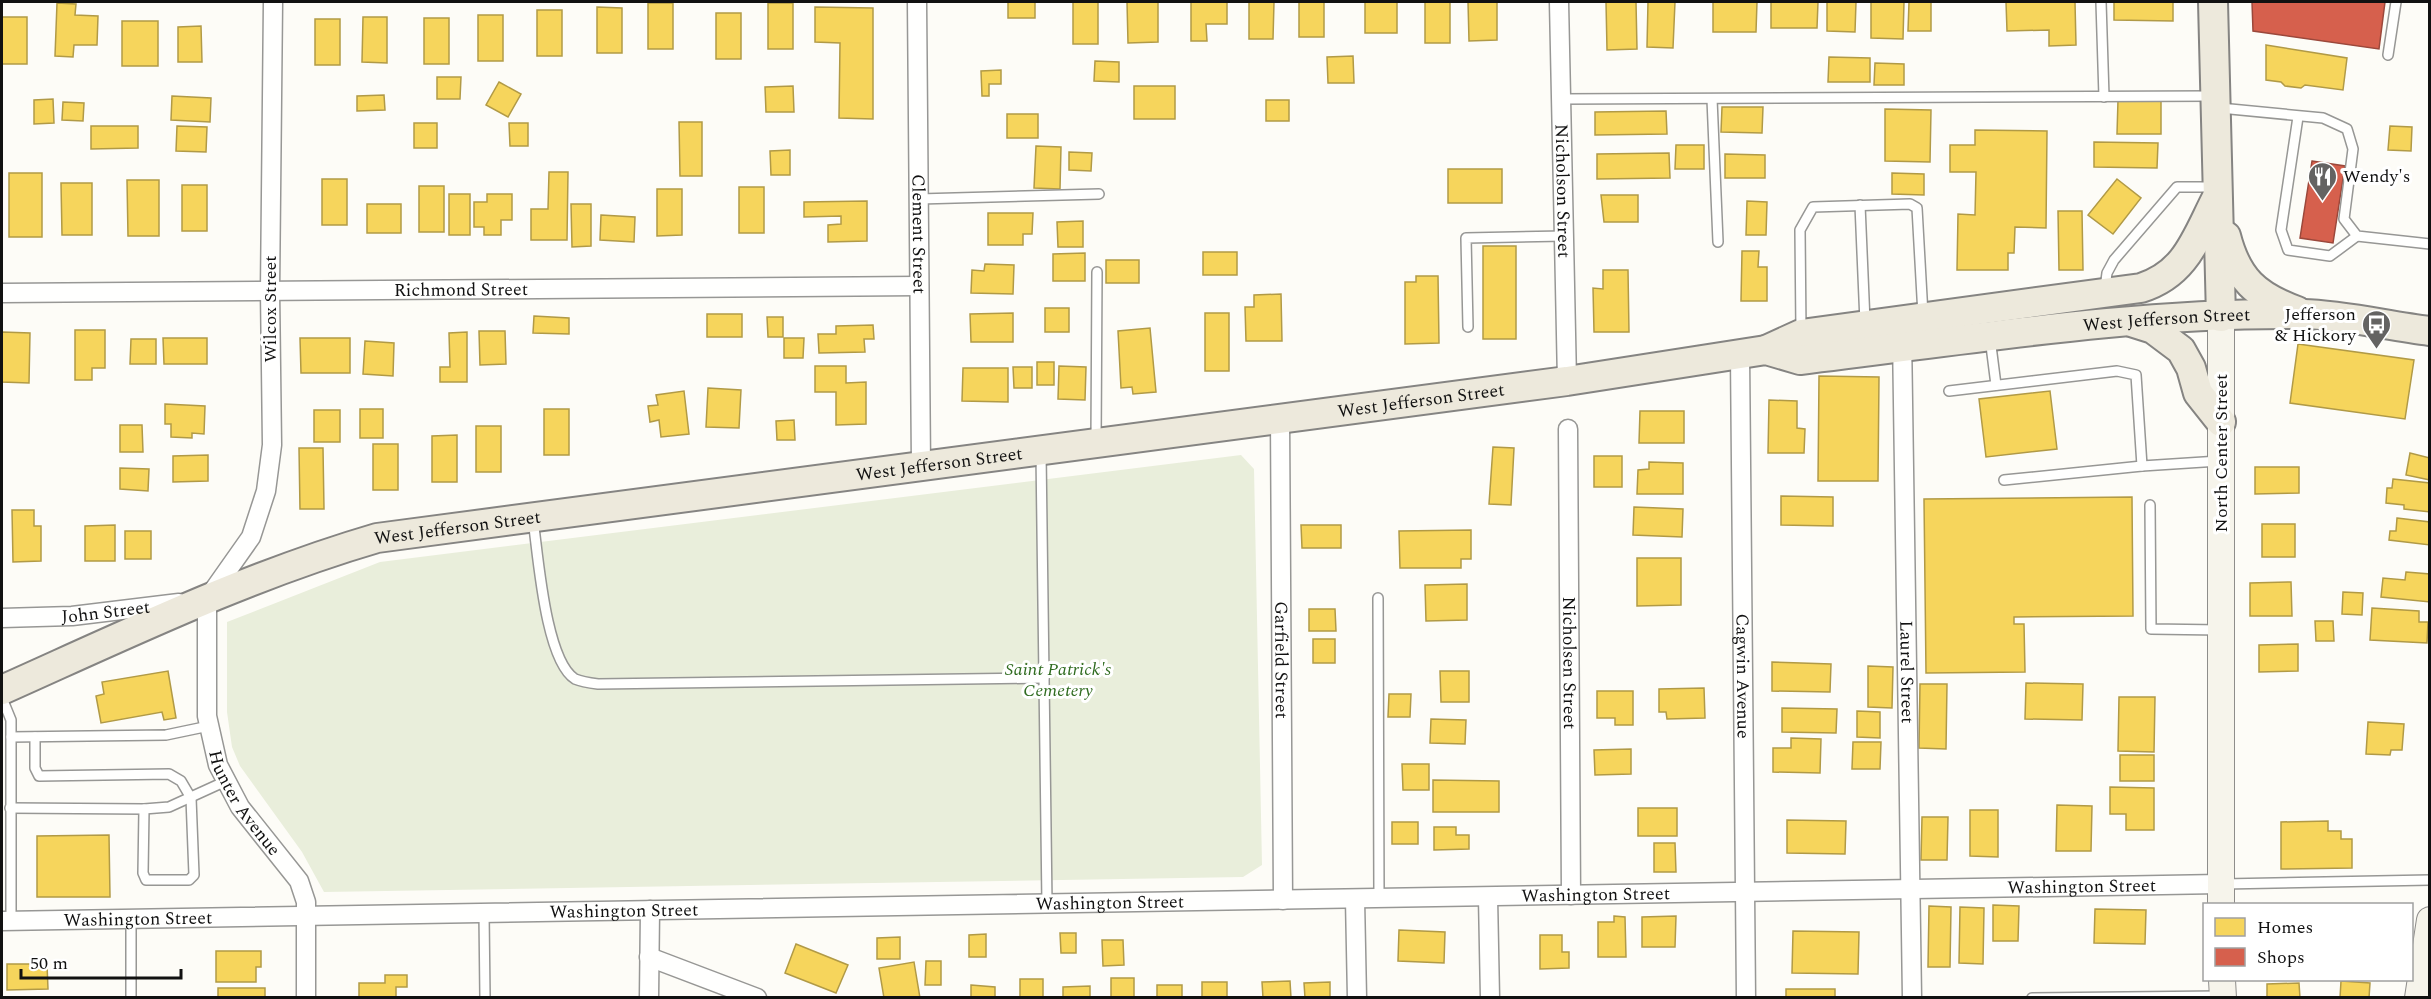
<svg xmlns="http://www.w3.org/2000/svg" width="2431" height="999" font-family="Spectral,serif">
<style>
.cemetery{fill:#e9eedb}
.homes{fill:#f6d55c;stroke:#b19a46;stroke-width:1.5}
.shops{fill:#d6604d;stroke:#9b483b;stroke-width:1.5}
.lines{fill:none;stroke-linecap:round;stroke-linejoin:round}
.lane-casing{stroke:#979795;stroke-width:12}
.street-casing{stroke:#979795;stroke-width:21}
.secondary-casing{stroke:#8e8d8b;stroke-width:28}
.primary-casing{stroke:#858482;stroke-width:32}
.lane{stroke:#fffffe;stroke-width:9}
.street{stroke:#fffffe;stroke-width:18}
.secondary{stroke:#f6f4eb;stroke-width:26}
.primary{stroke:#ede9dc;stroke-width:28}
.labels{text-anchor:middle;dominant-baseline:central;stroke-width:6;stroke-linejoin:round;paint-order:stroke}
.poi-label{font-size:18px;fill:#111;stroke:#fff;text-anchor:start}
.street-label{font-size:18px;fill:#111;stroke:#fff}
.park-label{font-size:18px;font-style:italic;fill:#2f6b1f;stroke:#fff}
</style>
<rect width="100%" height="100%" fill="#fdfcf7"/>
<polygon class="cemetery" points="1241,455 1254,469 1262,865 1243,877 324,892 302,852 240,766 232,747 227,712 227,622 380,562"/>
<g class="homes">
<rect x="1008" y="2" width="27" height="16"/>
<rect x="1073" y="2" width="25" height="42"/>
<polygon points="1127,2 1158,2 1158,42 1128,43"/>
<polygon points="1191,2 1227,2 1227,24 1206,24 1207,41 1191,41"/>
<polygon points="1249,2 1274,2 1273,39 1249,39"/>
<rect x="1299" y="2" width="25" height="35"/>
<rect x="1365" y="2" width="32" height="31"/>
<rect x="1425" y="2" width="25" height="41"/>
<polygon points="1468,2 1497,2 1497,40 1469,41"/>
<polygon points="1606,2 1636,2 1637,49 1607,50"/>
<polygon points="1648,2 1675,2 1673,48 1647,47"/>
<polygon points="1713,2 1757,2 1756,32 1713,32"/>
<polygon points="1771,2 1818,2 1817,28 1771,28"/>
<polygon points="1827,2 1856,2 1855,32 1827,31"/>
<polygon points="1871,2 1904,2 1903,39 1871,38"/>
<polygon points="1909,2 1931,2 1931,31 1908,31"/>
<polygon points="2006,2 2075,2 2076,45 2049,46 2049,30 2007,31"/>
<polygon points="2114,2 2173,2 2173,21 2114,20"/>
<polygon points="57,3 76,4 75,15 98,16 97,45 74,45 73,57 55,56"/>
<rect x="648" y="3" width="25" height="46"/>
<rect x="768" y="3" width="25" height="46"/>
<polygon points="597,7 622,8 622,53 597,53"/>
<polygon points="815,7 873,8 873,119 839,118 840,43 815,42"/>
<rect x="537" y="10" width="25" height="46"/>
<rect x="716" y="13" width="25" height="46"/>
<rect x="478" y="15" width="25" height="46"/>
<rect x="2" y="17" width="25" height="47"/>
<polygon points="363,17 387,17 387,63 362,62"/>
<rect x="424" y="18" width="25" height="46"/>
<rect x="315" y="19" width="25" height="46"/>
<rect x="122" y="21" width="36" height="45"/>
<polygon points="201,26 202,62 178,62 178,27"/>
<polygon points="2266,45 2347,58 2343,90 2305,85 2301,88 2285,86 2281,82 2266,80"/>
<polygon points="1353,56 1354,83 1328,83 1327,57"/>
<polygon points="1829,57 1870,58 1870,82 1828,82"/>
<polygon points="1095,61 1119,62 1119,82 1094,81"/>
<polygon points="1875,63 1904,64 1904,85 1874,85"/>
<polygon points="1001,70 1001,84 989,84 989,96 982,96 981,71"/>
<polygon points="437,77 461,77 460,99 437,99"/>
<polygon points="499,82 521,94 508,117 486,105"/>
<polygon points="793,86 794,112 766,112 765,87"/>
<rect x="1134" y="86" width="41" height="33"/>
<polygon points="384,95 385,110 357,111 357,96"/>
<polygon points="172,96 211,98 210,122 171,120"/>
<polygon points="53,99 54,123 34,124 34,100"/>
<rect x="1266" y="100" width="23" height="21"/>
<polygon points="2118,100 2161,101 2161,134 2117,134"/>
<polygon points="63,102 84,103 83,121 62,120"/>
<polygon points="1722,107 1763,107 1762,133 1721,132"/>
<polygon points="1885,109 1931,110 1930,162 1885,161"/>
<polygon points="1666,111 1667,134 1595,135 1595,112"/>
<rect x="1007" y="114" width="31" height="24"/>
<polygon points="679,122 702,122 702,176 680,176"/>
<rect x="414" y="123" width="23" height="25"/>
<polygon points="509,123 528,123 528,146 510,146"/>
<polygon points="91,126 138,126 138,148 91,149"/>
<polygon points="177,126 207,127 206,152 176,151"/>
<polygon points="2390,126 2412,127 2411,151 2388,150"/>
<polygon points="1975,130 2047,131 2046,228 2015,227 2014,253 2008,253 2008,270 1957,270 1958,214 1975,215 1976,172 1950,172 1950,145 1975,145"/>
<polygon points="2094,142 2158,143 2157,168 2094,167"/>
<polygon points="1676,145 1704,145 1704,169 1675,169"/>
<polygon points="1036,146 1061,147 1060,189 1034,188"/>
<polygon points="790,150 790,175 771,175 770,151"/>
<polygon points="1069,152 1092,153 1091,171 1069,170"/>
<polygon points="1669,153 1670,178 1597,179 1597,154"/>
<polygon points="1725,154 1765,155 1765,178 1725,178"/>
<rect x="1448" y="169" width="54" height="34"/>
<polygon points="549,172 568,172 567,240 531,240 531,209 548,209"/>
<rect x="9" y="173" width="33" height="64"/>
<polygon points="1892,173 1924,174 1924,195 1892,194"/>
<rect x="322" y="179" width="25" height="46"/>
<polygon points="2117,179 2141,198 2113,234 2088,215"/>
<polygon points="127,180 159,180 159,236 128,236"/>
<polygon points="61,183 92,183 92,235 62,235"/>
<rect x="182" y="185" width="25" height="46"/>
<rect x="419" y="186" width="25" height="46"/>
<rect x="739" y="187" width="25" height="46"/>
<polygon points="657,189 682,189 682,235 657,236"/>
<rect x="449" y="194" width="21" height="41"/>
<polygon points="487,194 512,194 512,220 501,220 501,235 484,235 484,227 474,227 474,202 487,202"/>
<polygon points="1601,195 1638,195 1638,222 1604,222"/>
<polygon points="867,201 867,241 828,242 828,225 841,224 841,216 804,217 804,202"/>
<polygon points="1747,201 1767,202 1766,235 1746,235"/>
<rect x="367" y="204" width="34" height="29"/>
<polygon points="571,204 591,204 591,246 572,247"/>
<polygon points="2058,211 2082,211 2083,270 2059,270"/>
<polygon points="988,213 1033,213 1032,234 1023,234 1023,245 988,245"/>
<polygon points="601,215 635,217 634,242 600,240"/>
<polygon points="1083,221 1083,247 1058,247 1057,222"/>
<rect x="1483" y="246" width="33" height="93"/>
<polygon points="1742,251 1759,251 1758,267 1767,267 1767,301 1741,301"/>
<rect x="1203" y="252" width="34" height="23"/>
<polygon points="1085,253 1085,281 1053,281 1053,254"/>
<rect x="1106" y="260" width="33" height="23"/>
<polygon points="985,264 1014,265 1013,294 971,293 972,270 984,271"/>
<polygon points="1603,270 1628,270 1629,332 1594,332 1593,288 1603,289"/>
<polygon points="1416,276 1438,276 1439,343 1405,344 1405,282 1416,282"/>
<polygon points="1281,294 1282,341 1246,341 1245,307 1254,307 1254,295"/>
<rect x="1045" y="308" width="24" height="24"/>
<polygon points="1013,313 1013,342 971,342 970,314"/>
<rect x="1205" y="313" width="24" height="58"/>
<rect x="707" y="314" width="35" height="23"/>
<polygon points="534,316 569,318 569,334 533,333"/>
<polygon points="767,317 783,317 783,337 768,337"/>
<polygon points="873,325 874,339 864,339 865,352 819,353 818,334 836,334 836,326"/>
<polygon points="1150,328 1156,392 1133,394 1132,387 1121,388 1118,331"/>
<polygon points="75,330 105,330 105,368 92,368 92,380 75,380"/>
<polygon points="479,331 505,331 506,364 480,365"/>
<polygon points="2,332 30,333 29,383 2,382"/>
<polygon points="467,332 467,382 440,382 440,367 450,367 449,333"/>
<polygon points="163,338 207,338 207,364 164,364"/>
<polygon points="300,338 350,338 350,373 301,373"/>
<polygon points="784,338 804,338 803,358 784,358"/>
<polygon points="131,339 156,339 156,364 130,364"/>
<polygon points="365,341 394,343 393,376 363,374"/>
<polygon points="2298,344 2414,360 2405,419 2290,403"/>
<rect x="1037" y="362" width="17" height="23"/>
<polygon points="815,366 846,366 846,383 866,382 866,424 836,425 836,392 815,392"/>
<polygon points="1059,366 1086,367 1085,400 1058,399"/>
<polygon points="1013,367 1032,367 1032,388 1014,388"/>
<polygon points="963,368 1008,368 1008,402 962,401"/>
<polygon points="1819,376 1879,377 1878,481 1818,481"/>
<polygon points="708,388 741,390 739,428 706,427"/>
<polygon points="684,391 689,434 661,437 659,420 650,422 648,406 658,405 656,395"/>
<polygon points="2050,391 2057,449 1986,457 1979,399"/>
<polygon points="1769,400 1797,401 1797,428 1805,429 1804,453 1768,453"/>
<polygon points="165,404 205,406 204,434 192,433 192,438 171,437 171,424 165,424"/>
<rect x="360" y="409" width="23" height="29"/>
<rect x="544" y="409" width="25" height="46"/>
<rect x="314" y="410" width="26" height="32"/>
<polygon points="1640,411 1684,411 1684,443 1639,443"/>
<polygon points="794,420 795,440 777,440 776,421"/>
<polygon points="120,425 142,425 143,452 120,452"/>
<rect x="476" y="426" width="25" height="46"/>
<polygon points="457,435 457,482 432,482 432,436"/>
<rect x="373" y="444" width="25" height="46"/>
<polygon points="1493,447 1514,448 1511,505 1489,504"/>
<polygon points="299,448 323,448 324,509 300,509"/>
<polygon points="2410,453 2430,458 2430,480 2406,475"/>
<polygon points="208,455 208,481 173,482 173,456"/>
<rect x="1594" y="456" width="28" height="31"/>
<polygon points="1649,462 1683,463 1683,494 1637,494 1638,470 1649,469"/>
<polygon points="2255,467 2299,467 2299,493 2255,494"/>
<polygon points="120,468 149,469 148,491 120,489"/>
<polygon points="2393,479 2430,483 2430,512 2404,509 2404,505 2386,503 2387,488 2392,488"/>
<polygon points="1781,496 1833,497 1833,526 1781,525"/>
<polygon points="2132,497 2133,616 2014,617 2014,624 2024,624 2025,672 1926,673 1924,499"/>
<polygon points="1634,507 1683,509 1682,537 1633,535"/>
<polygon points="12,510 34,510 34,526 41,526 41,561 13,562"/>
<polygon points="2397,518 2430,522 2430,545 2389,540 2390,531 2396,531"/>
<rect x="2262" y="524" width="33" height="33"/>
<polygon points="115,525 115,561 85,561 85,526"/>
<polygon points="1301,525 1341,525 1341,548 1302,548"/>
<polygon points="1471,530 1471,559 1461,559 1461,568 1400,568 1399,531"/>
<rect x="125" y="531" width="26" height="28"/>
<polygon points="1637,558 1681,558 1681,605 1637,606"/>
<polygon points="2406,572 2430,574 2430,602 2381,597 2383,578 2405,580"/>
<polygon points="2291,582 2292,616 2250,616 2250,583"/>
<polygon points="1467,584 1467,620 1426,621 1425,585"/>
<polygon points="2343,592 2363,593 2362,615 2342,614"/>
<polygon points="2372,608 2419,611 2419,622 2428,622 2427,643 2370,640"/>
<polygon points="1309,609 1335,609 1336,631 1309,631"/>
<polygon points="2315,621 2333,621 2334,641 2316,641"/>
<rect x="1313" y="639" width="22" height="24"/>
<polygon points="2298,644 2298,671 2259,672 2259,645"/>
<polygon points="1772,662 1831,664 1830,692 1772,691"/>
<polygon points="1868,666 1893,667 1892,708 1868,707"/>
<polygon points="168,671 176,718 164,720 162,712 101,723 96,696 104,694 102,682"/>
<polygon points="1440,671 1469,671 1469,702 1441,702"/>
<polygon points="2026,683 2083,684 2082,720 2025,719"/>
<polygon points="1920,684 1947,684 1946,749 1919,748"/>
<polygon points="1704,688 1705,718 1667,719 1666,712 1659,712 1659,689"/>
<polygon points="1597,691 1633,691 1633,725 1615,725 1615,718 1597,718"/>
<polygon points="1389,694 1411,694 1410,717 1388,717"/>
<polygon points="2119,697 2155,697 2154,752 2118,751"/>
<polygon points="1782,708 1837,709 1836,733 1782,732"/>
<polygon points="1857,711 1880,712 1880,738 1857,737"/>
<polygon points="1431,719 1466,720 1465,744 1430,743"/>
<polygon points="2368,722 2404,724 2402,750 2391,750 2390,755 2366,754"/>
<polygon points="1791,738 1821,739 1820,773 1773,772 1773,748 1791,748"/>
<polygon points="1853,742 1881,742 1880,769 1852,769"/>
<polygon points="1631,749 1631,774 1595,775 1594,750"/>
<rect x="2120" y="755" width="34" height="26"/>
<polygon points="1402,764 1429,764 1429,790 1403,790"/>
<polygon points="1433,780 1499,781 1499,812 1433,812"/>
<polygon points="2110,787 2154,788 2154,830 2126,830 2126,814 2110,814"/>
<polygon points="2057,805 2092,806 2091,851 2056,851"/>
<rect x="1638" y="808" width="39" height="28"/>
<polygon points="1970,810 1998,810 1998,857 1970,856"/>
<polygon points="1922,817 1948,817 1947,860 1921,860"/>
<polygon points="1787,820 1846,821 1845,854 1787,853"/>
<polygon points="2328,821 2328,831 2341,831 2341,839 2352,839 2352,868 2281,869 2281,822"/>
<rect x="1392" y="822" width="26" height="22"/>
<polygon points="1434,827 1456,827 1456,835 1469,835 1469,849 1434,850"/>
<polygon points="109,835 110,897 37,897 37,836"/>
<polygon points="1654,843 1675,843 1676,872 1654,872"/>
<polygon points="1993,905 2019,906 2018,941 1993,941"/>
<polygon points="1929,906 1951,907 1950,967 1928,967"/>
<polygon points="1960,907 1984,908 1983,964 1959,963"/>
<polygon points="2095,909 2146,910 2145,944 2094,943"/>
<polygon points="1614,916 1625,917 1626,957 1598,957 1598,922 1614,922"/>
<polygon points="1676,916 1675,947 1642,947 1642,917"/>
<polygon points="1399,930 1445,932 1444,963 1398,961"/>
<polygon points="1793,931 1859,932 1858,974 1792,973"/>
<polygon points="1060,933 1076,933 1076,953 1061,953"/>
<polygon points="986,934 986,957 969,957 969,935"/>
<polygon points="1540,935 1562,935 1562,952 1569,952 1569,968 1540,969"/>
<polygon points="900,937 900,959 877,959 877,938"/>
<polygon points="1102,940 1123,940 1124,965 1103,966"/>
<polygon points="796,944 848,965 836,993 785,973"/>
<polygon points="216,951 261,951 261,967 256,967 256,982 216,982"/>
<polygon points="926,961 941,961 941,985 925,985"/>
<polygon points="914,962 920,998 884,998 879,968"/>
<polygon points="7,964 47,964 48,989 7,990"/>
<polygon points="385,975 407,975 407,987 396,987 396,998 359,998 359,983 385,983"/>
<rect x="1111" y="978" width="23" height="20"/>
<rect x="1020" y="979" width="23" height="19"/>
<polygon points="1290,981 1291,998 1263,998 1262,982"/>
<polygon points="2341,981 2370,983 2369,998 2340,998"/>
<rect x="1202" y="982" width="25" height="16"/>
<polygon points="1330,982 1330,998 1305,998 1304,983"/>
<polygon points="2299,983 2300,998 2267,998 2267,984"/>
<polygon points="971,985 995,987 995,998 971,998"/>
<rect x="1157" y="985" width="25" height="13"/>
<polygon points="1090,986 1090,998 1063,998 1063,987"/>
<rect x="218" y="988" width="47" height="10"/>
<rect x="1786" y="989" width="49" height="9"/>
</g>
<g class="shops">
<polygon points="2252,2 2385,2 2379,49 2253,31"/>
<polygon points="2312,161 2345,166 2333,243 2300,238"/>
</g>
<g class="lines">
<defs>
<g id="lane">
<polyline points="2101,2 2104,97"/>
<polyline points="2388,55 2396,2"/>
<polyline points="1561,99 2212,96"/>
<polyline points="1712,99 1718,242"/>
<polyline points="2220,108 2323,118 2347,129 2353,149 2344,219 2357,236 2430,244"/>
<polyline points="2298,117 2281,230 2288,250 2330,256 2357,236"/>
<polyline points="919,199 1099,194"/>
<polyline points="1860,205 1865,322"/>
<polyline points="2105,288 2107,273 2114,260 2177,187 2214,187"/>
<polyline points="1468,327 1466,238 1564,236"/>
<polyline points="1801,331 1800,230 1813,207 1910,204 1917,208 1923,315"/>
<polyline points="1990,338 1996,385"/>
<polyline points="1949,391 2117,371 2136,375 2142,466 2219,461"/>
<polyline points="1096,441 1097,272"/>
<polyline points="1041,453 1047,904"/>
<polyline points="2004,480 2142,466"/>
<polyline points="2150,505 2151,629 2220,630"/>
<path d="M533,520C538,553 545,660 575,679C582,682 590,683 598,684L1044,678"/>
<polyline points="1378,598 1379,898"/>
<polyline points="2,698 11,720 11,921"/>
<polyline points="11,737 166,735 209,726"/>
<polyline points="10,808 144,809 143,873 146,880 189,880 194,875 191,798 181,781 169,774 39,776 35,768 35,737"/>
<polyline points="144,809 169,807 226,781"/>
<polyline points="2223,884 2430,880"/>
<polyline points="484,913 485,998"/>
<polyline points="131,998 131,919"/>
<polyline points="2032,998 2220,996"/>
</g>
<g id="street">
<path id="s1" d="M917,2L921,466"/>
<path id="s2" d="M1559,2L1567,381"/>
<path id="s3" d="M2,293L919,286"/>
<path id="s4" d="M1902,336L1912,998"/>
<path id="s5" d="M1740,355L1746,998"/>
<path id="s6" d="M1280,418L1283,900"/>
<path id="s7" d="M1568,429L1571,895"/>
<polyline points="208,598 251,537 266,491 272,445 270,291 273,2"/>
<path id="s8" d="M207,599V716L218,765L240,807L299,881L306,902V998"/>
<path id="s9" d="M2,618L72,616L179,603"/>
<polyline points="1488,897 1490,998"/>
<polyline points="1355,899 1357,998"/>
<path id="s10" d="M2,921L2220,884"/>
<polyline points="649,957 757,998"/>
<polyline points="649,998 650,910"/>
</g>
<g id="secondary">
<polyline points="2221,904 2221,317"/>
<polyline points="2222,980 2223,998"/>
<polyline points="2418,998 2430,920"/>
</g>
<g id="primary">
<polyline points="2213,2 2221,317"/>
<path d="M2226,236C2237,279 2256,296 2297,311"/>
<polyline points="2134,323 2153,329 2181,350 2191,368 2198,393 2221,422"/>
<path d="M1766,350L1801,334L2141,288C2186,274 2196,238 2216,199"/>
<path id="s11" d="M2,690C125,635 247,576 377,538L1567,381L1766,350L1800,360C1968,340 2134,312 2303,314C2345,315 2388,326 2430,331"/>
</g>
</defs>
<use href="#lane" class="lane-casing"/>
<use href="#street" class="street-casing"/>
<use href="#secondary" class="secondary-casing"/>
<use href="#primary" class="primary-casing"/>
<use href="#lane" class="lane"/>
<use href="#street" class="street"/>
<use href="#secondary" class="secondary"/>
<use href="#primary" class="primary"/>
</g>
<defs>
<symbol id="restaurant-pin" viewBox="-11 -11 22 30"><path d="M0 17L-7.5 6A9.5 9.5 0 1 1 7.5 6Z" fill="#646362" stroke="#fff"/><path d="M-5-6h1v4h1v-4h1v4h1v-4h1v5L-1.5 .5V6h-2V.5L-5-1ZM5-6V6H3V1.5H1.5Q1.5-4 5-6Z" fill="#fff"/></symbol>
<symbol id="bus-pin" viewBox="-11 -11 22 30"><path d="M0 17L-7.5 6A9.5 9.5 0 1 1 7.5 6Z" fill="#646362" stroke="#fff"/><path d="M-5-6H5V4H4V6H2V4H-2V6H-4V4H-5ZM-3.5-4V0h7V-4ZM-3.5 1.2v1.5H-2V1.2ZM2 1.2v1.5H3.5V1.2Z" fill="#fff"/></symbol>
</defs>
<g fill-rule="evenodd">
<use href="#restaurant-pin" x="2306" y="160" width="33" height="45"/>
<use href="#bus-pin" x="2360" y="308" width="33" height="45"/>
</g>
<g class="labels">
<g class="poi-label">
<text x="2343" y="176">Wendy's</text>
<text x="2356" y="314" text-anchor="end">Jefferson<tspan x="2356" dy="21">&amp; Hickory</tspan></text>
</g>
<g class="street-label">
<text stroke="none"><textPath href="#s2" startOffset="189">Nicholson Street</textPath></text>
<text stroke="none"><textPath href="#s1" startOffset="232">Clement Street</textPath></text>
<text stroke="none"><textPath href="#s3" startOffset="459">Richmond Street</textPath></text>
<text transform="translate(270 309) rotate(-90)">Wilcox Street</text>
<text stroke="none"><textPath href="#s11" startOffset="2211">West Jefferson Street</textPath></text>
<text stroke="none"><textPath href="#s11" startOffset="1458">West Jefferson Street</textPath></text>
<text transform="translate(2221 453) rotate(-90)">North Center Street</text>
<text stroke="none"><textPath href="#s11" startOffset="972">West Jefferson Street</textPath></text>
<text stroke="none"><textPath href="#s11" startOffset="486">West Jefferson Street</textPath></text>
<text stroke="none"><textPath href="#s9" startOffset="104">John Street</textPath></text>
<text stroke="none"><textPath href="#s6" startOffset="242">Garfield Street</textPath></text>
<text stroke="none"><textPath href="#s7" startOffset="234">Nicholsen Street</textPath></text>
<text stroke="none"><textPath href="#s4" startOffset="336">Laurel Street</textPath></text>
<text stroke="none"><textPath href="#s5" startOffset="321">Cagwin Avenue</textPath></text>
<text stroke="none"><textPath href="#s8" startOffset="213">Hunter Avenue</textPath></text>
<text stroke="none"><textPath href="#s10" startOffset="2080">Washington Street</textPath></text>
<text stroke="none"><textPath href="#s10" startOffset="1594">Washington Street</textPath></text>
<text stroke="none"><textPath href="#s10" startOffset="1108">Washington Street</textPath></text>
<text stroke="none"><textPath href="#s10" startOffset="622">Washington Street</textPath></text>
<text stroke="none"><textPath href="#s10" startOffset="136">Washington Street</textPath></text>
</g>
<g class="park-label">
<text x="1058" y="669">Saint Patrick's<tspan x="1058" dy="21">Cemetery</tspan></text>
</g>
</g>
<rect width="2431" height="999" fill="none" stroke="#111111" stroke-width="6"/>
<rect x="2203" y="903" width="210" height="78" fill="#ffffff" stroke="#a0a0a0" stroke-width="1.5"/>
<rect x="2215" y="918" width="30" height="18" fill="#f6d55c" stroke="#a0a0a0" stroke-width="1.5"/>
<text x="2257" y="933" font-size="18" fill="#111111">Homes</text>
<rect x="2215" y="948" width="30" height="18" fill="#d6604d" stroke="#a0a0a0" stroke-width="1.5"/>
<text x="2257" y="963" font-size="18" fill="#111111">Shops</text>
<path d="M21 969v9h160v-9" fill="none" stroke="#111111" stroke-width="3"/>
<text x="30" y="969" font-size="18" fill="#111111" stroke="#ffffff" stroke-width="4.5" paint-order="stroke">50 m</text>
</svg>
